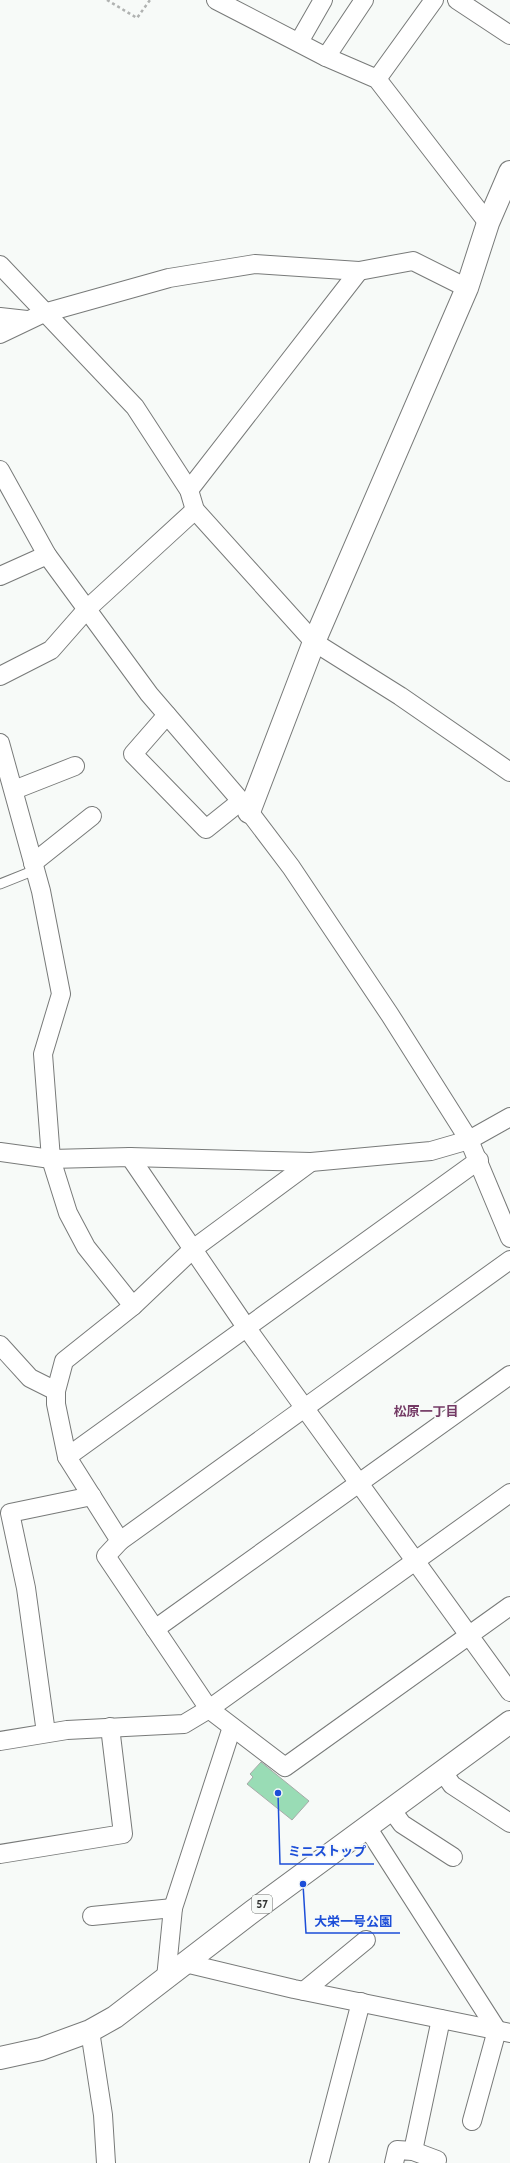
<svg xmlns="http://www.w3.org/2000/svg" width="510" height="2163" font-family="Cabin,'Noto Sans JP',sans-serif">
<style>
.building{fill:#99dcb5;stroke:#a7aaa8}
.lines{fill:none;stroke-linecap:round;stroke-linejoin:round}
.service-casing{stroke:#787a79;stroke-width:11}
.minor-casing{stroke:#787a79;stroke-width:20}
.tertiary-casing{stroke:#787a79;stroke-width:24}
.primary-casing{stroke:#787a79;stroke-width:24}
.path{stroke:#b0b2b1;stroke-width:2.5;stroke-dasharray:3 3;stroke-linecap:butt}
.service{stroke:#fff;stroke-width:9}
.minor{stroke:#fff;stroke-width:18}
.tertiary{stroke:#fff;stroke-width:22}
.primary{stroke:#fff;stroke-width:22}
.labels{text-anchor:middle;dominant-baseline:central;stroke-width:3.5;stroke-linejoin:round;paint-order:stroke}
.shield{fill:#f7faf8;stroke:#6d6f6d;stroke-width:1}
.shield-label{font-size:11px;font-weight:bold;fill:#323332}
.neighbourhood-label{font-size:13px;font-weight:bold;fill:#743a65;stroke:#f7faf8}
.leader{fill:none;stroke:#1d4ed8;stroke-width:1.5}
.callout-dot{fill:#1d4ed8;stroke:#f7faf8;stroke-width:1.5}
.callout-label{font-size:13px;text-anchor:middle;font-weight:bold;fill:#1d4ed8;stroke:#f7faf8;stroke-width:3.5;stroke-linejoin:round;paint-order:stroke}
</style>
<rect width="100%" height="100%" fill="#f7faf8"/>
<polygon class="building" points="261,1762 309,1801 292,1820 247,1784 253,1777 250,1774"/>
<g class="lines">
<defs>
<polyline id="service" points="0,884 35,870"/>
<g id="minor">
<polyline points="216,0 326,57 377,79 488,223"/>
<polyline points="457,0 510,35"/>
<polyline points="299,42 323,0"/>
<polyline points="326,57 364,0"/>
<polyline points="377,79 434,0"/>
<polyline points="0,265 135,407 189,490 195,510 314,642 400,696 510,772"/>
<polyline points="0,317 27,320"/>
<polyline points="0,334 44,313 169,278 255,264 359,271 413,261 467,288"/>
<polyline points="0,470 47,555 149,694 241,801 291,867 390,1015 469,1140 510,1238"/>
<polyline points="189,490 359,271"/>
<polyline points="0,576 47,555"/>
<polyline points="0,676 51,650 87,609 195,510"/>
<polyline points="167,715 133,754 206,829 241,801"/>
<polyline points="0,743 41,891 61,994 43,1054 51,1159 68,1213 86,1247 133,1306"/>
<polyline points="14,790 75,766"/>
<polyline points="33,863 92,816"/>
<polyline points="0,1152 51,1159 130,1157 311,1162 431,1151 469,1140 510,1117"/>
<polyline points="130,1157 246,1327 510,1692"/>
<polyline points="311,1162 193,1249 133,1306 64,1361 56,1391 56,1404 67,1457 120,1541 106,1556 209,1709 285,1767 510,1606"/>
<polyline points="0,1345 30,1378 56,1391"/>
<polyline points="67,1457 479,1160"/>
<polyline points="120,1541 510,1260"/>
<polyline points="155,1629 510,1375"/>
<polyline points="46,1733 26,1588 10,1513 92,1496"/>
<polyline points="0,1741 67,1730 184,1724 209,1709 510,1493"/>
<polyline points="443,1772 452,1785 510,1823"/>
<polyline points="391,1809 402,1824 453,1857"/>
<polyline points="367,1827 497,2030 472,2121"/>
<polyline points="0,1854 123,1834 110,1727"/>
<polyline points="92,1916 173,1908"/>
<polyline points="185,1963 294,1989 510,2033"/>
<polyline points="166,1978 173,1908 232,1727"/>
<polyline points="304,1991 366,1940"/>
<polyline points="90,2031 103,2115 106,2163"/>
<polyline points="413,2151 441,2019"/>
<polyline points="319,2163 361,2002"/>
<polyline points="394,2163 397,2150 413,2151 437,2160"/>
</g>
<polyline id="tertiary" points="249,812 314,642 467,288 488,223 510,172"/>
<polyline id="primary" points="0,2058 41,2049 90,2031 115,2017 253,1911 510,1722"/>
</defs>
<use href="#service" class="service-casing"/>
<use href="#minor" class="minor-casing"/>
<use href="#tertiary" class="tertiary-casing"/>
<use href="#primary" class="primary-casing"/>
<polyline class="path" points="107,0 137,18 150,0"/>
<use href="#service" class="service"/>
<use href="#minor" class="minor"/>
<use href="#tertiary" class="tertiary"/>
<use href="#primary" class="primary"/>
</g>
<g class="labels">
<rect class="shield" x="252" y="1895" width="20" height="18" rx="3"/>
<g class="shield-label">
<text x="262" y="1904">57</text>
</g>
<g class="neighbourhood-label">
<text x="426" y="1411">松原一丁目</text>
</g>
</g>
<path class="leader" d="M278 1793L280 1864H374M303 1884L306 1933H400"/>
<g class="callout-dot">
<circle cx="278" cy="1793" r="4"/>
<circle cx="303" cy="1884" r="4"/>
</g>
<g class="callout-label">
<text x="327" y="1856">ミニストップ</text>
<text x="353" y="1926">大栄一号公園</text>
</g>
</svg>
